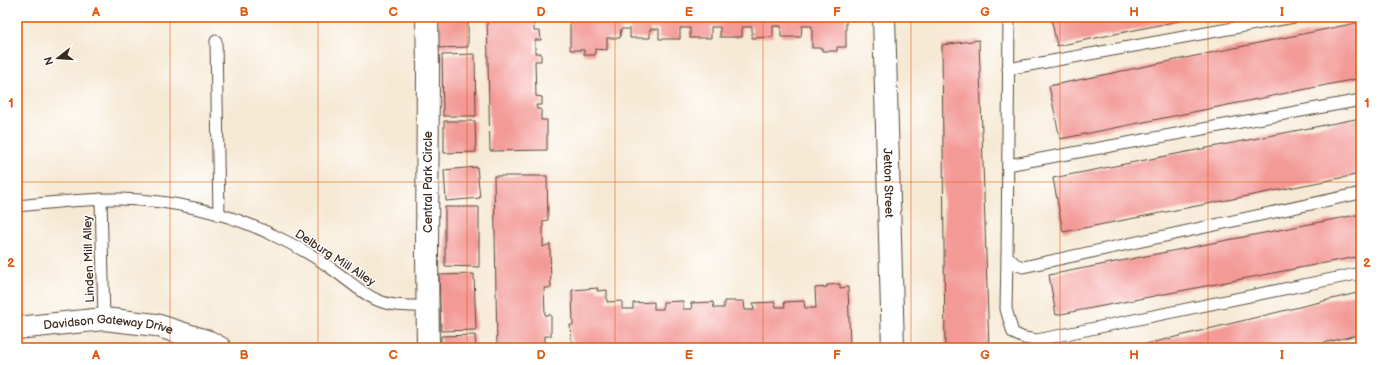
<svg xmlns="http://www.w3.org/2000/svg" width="1378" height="365" font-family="'Balsamiq Sans',sans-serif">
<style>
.building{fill:#f39a96}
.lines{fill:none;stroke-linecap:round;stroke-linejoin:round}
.lane-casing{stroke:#574739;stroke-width:13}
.street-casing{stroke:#574739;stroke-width:24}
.lane{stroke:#fff;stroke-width:11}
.street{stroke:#fff;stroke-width:22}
.grid{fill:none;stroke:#df570d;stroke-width:1;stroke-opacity:0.55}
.labels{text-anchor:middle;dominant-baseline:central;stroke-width:3;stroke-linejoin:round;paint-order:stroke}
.street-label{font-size:12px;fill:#3b2a1e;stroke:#fff}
.neatline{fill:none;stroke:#df570d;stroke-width:1.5}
.grid-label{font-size:13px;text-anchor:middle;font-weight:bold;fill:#df570d}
</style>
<rect width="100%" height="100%" fill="#fff"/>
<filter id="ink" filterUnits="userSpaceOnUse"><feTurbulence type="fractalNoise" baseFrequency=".025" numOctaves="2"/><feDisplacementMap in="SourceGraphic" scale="8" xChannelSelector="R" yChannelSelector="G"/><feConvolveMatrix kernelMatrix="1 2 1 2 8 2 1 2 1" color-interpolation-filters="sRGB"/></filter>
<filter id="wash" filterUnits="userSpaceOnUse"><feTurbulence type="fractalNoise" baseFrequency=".012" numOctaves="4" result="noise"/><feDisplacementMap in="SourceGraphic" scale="16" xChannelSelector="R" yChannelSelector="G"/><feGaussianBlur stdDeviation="0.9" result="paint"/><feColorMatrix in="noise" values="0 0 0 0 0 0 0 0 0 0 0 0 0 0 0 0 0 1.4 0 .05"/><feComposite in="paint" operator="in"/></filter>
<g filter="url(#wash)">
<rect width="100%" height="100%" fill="#f6e9d4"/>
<g id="blocks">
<g class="building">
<polygon points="436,17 468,17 468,47 436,48"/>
<polygon points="487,17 534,17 534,31 540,31 541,40 535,40 535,53 541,53 541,61 535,61 536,96 542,97 542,105 536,105 537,109 541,109 541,120 547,120 547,150 490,151"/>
<polygon points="570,17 846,17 846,47 837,47 837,51 822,51 822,48 812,48 812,26 802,26 801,37 781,37 781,26 773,26 773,37 752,38 752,27 742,27 742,37 720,37 720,27 711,27 711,38 690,38 690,28 680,28 680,39 659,39 659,29 650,29 650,38 630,38 630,29 621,29 620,38 607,38 607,50 595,49 595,55 584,55 584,50 570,50"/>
<polygon points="1051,17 1193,17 1193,18 1057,46"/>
<polygon points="1361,22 1361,78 1060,139 1049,86"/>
<polygon points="979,40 989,348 945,348 942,45"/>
<polygon points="475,54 476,116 443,116 442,55"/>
<polygon points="1361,118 1361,174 1063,232 1053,178"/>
<polygon points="444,121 475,121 476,152 444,153"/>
<polygon points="477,167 480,198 446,201 444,170"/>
<polygon points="494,176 547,176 548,220 543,221 543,247 550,244 551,288 544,288 545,315 551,315 551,336 545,336 545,348 497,348"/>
<polygon points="445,207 479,207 479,267 445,266"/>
<polygon points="1361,214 1361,256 1056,315 1049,275"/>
<polygon points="474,274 476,330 441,331 439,275"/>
<polygon points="840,284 840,288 848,287 850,348 575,348 574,342 571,340 570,325 573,325 572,290 598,288 597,291 607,290 607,302 622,301 622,309 633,309 633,303 654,302 654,309 663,309 663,302 683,301 683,309 692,309 691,303 713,302 714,308 724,308 724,301 744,301 745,310 754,310 753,303 775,302 776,307 785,307 784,302 804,301 805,308 816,308 815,288 827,287 827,285"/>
<polygon points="1361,292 1361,334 1303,348 1130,348"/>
<polygon points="475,335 476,348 441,348 441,336"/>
</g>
</g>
</g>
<g filter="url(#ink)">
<use href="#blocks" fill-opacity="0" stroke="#574739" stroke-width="1"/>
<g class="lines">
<defs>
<g id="lane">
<polyline points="1009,17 1007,256 1015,264 1023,267 1361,193"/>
<polyline points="216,41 219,215"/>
<polyline points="1008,69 1294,17"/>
<polyline points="1008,165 1361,100"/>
<polyline points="101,199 104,319"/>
<path d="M17,206C51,203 86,198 120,199C172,200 227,212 275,236C294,245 315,256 332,269C347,279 361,293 377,300C393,307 411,306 428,306"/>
<polyline points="1007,256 1006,309 1013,333 1024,338 1037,340 1361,273"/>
</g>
<g id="street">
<polyline points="427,17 428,66 427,252 428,348"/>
<path id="s1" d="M884,17L893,348"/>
<path id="s2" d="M17,328L104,319L156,325L209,342L220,348"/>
</g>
</defs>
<use href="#lane" class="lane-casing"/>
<use href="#street" class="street-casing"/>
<use href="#lane" class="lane"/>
<use href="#street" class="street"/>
</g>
</g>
<path class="grid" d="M170,17V348M318,17V348M467,17V348M615,17V348M763,17V348M911,17V348M1060,17V348M1208,17V348M17,182H1361"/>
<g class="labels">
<g class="street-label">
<text transform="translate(428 182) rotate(-90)">Central Park Circle</text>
<text stroke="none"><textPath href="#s1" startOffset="166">Jetton Street</textPath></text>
<text transform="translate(335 258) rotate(33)">Delburg Mill Alley</text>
<text transform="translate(89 259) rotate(-92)">Linden Mill Alley</text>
<text stroke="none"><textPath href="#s2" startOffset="92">Davidson Gateway Drive</textPath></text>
</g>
</g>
<rect width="1378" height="365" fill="none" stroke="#fff" stroke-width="44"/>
<g transform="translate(58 58) rotate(253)" stroke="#ffffff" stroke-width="3" paint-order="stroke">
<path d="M0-3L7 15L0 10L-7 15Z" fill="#3b2a1e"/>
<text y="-6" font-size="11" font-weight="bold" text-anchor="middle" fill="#3b2a1e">N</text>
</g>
<rect x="22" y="22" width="1334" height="321" class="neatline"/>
<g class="grid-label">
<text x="96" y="16">A</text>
<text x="244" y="16">B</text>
<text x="393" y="16">C</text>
<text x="541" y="16">D</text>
<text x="689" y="16">E</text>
<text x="837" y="16">F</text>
<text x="985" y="16">G</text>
<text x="1134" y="16">H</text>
<text x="1282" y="16">I</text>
<text x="11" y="107">1</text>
<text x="1367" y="107">1</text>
<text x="11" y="267">2</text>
<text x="1367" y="267">2</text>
<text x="96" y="359">A</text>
<text x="244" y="359">B</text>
<text x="393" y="359">C</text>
<text x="541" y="359">D</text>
<text x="689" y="359">E</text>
<text x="837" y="359">F</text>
<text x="985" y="359">G</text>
<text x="1134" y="359">H</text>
<text x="1282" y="359">I</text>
</g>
</svg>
